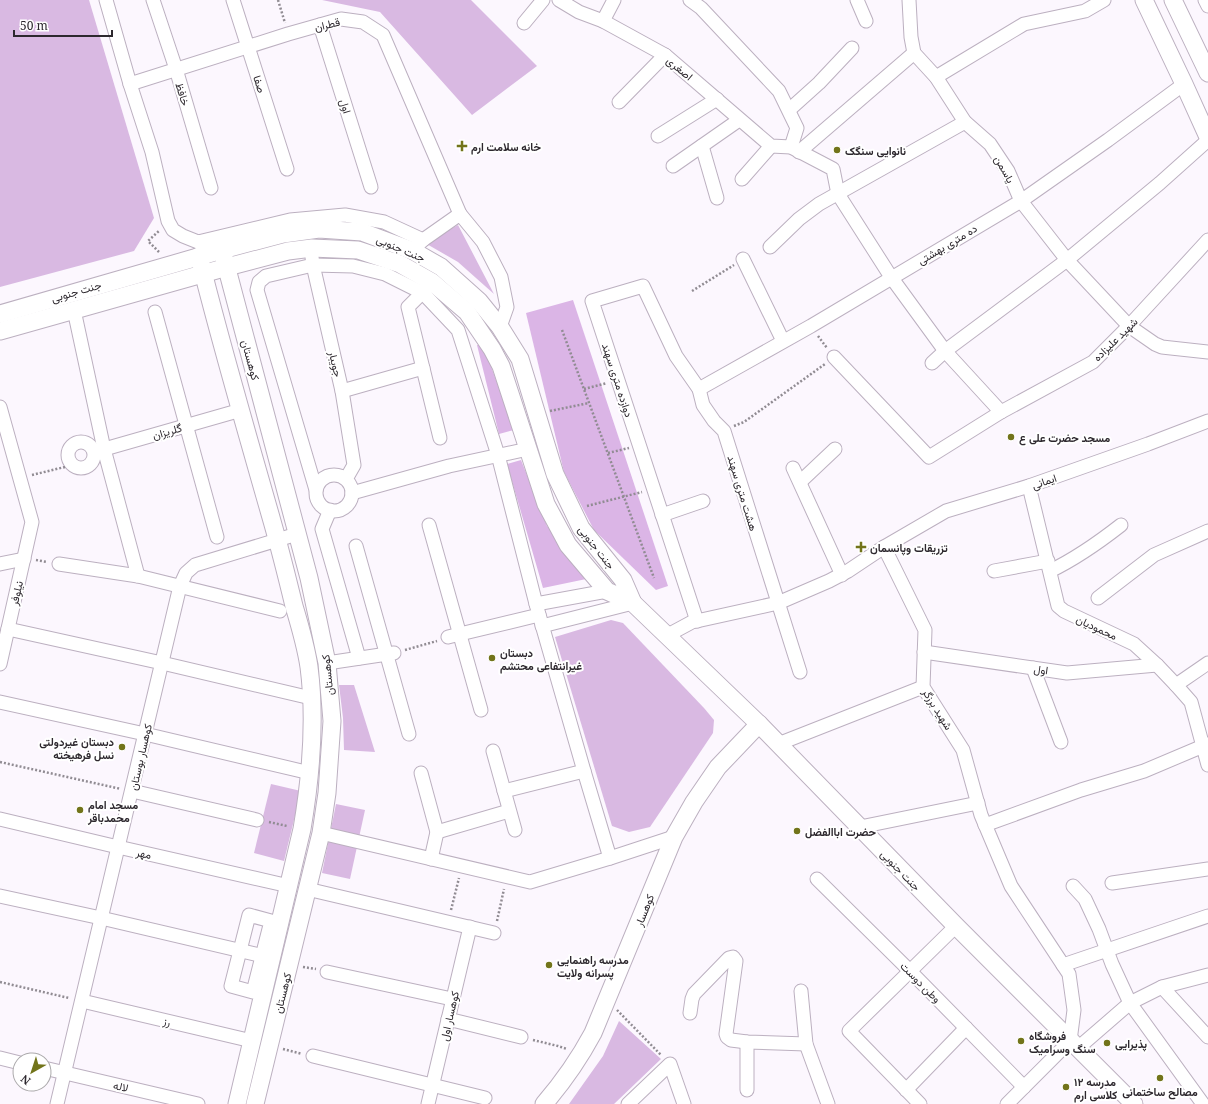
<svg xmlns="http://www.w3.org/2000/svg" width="1208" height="1104" font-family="'Noto Serif',Vazirmatn,serif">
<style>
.green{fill:#d9b9e2}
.forest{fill:#dbb5e6}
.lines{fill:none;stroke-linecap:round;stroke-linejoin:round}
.minor-casing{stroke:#bcb0c0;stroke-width:15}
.major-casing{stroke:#bcb0c0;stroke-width:19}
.path{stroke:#918c93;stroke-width:2.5;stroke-dasharray:2 2;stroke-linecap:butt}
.minor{stroke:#fff;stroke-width:13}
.major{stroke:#fff;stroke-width:17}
.poi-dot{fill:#72741a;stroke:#fff;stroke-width:1.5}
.labels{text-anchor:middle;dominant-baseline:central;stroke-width:4;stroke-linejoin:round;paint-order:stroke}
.street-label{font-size:11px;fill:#2d282e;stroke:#fff}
.poi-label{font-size:11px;font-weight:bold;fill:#2d282e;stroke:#fff;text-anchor:start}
</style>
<rect width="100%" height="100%" fill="#fcf7fe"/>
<g class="green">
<polygon points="0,0 89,0 154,218 134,251 0,287"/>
<polygon points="322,0 471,0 537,66 472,115 380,12"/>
<polygon points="458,225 494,294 458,262 425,243"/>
<polygon points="611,620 623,623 704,708 714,720 713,733 650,827 629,832 612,826 555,637"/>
<polygon points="339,685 354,685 375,752 344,750 343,718"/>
<polygon points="271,784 301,791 284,861 254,853"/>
<polygon points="336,804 365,810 350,879 322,873"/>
<polygon points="619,1021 661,1059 614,1104 569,1104 603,1056"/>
</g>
<g class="forest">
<polygon points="573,300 668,586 656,590 594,530 564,472 526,313"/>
<polygon points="483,344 514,430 499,434 477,345"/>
<polygon points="521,460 547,526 591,578 543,588 507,464"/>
</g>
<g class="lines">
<defs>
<g id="minor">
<polyline points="106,0 130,84 152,152 168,221 173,230 183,236 198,242 290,220 345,215 384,222 423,240"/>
<polyline points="153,0 176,69 211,188"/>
<polyline points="233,0 287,169"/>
<polyline points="559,0 579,12 603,21 665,55 771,146 791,147 833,169 838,194 891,277 945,351 1001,412 929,457 834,357"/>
<polyline points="690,0 701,8 779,91 797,128 791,147"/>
<polyline points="857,0 866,21"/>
<polyline points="909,0 911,37 914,53 936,77 965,122 990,144 1008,171 1021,201 1067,260 1129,326 1155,344 1162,347 1171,348 1208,352"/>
<polyline points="1205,0 1208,6"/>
<polyline points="603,21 614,0"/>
<polyline points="524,23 543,0"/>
<polyline points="320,25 371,187"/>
<polyline points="936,77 1024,24 1085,11 1104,0"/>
<polyline points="130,84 288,34 341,19 363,22 383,35 460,214"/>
<polyline points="619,102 665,55"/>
<polyline points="789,110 819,83 852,48"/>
<polyline points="658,136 717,99"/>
<polyline points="702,146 717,198"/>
<polyline points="799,152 914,53"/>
<polyline points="673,166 739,120"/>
<polyline points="742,179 771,146"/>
<polyline points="417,246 423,240 460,214 483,242 501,277 507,307 500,327"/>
<polyline points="770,247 799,219 819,204 965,122"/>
<polyline points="312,257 313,265 342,391 354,465 346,479"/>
<polyline points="743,259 783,341"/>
<polyline points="427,288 408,307 440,438"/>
<polyline points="74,310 104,449 138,576"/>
<polyline points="155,312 217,537"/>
<polyline points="932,363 945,351 1067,260 1160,183 1208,140"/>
<polyline points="699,389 811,326 1021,201 1108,140 1184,84"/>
<polyline points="342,391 423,368"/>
<polyline points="0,407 32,522 0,664"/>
<polyline points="1001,412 1093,362 1129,326 1208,240"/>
<circle cx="81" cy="455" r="13"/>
<polyline points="94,452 241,410"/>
<polyline points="793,468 842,575"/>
<circle cx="334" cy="493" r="18"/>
<polyline points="800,482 835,449"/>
<polyline points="1029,486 1058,606 1064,611 1134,644 1157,665 1176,685 1191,702 1208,765"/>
<polyline points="316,490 257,290 259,282 266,276 313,265 353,266 385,274 423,293 458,330 498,455 536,604 584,771 610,858 674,837"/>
<polyline points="352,493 449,466 528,449"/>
<polyline points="330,510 322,529 359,658"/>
<polyline points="662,515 703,501"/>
<polyline points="429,525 481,710"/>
<polyline points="356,546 409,734"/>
<polyline points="884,547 946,511 1029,486 1148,444 1208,421"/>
<polyline points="0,564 24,559"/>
<polyline points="59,564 138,576 280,611"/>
<polyline points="994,571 1048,561"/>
<path d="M1050,571C1077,558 1098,543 1121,525"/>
<polyline points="1098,598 1154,555 1208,531"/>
<polyline points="536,604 607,591"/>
<polyline points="697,621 592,301 643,286 676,356 699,389 703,405 714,421 724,431 800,672"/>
<polyline points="542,626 633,603"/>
<polyline points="8,629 162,663 311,698"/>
<polyline points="666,636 692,622 778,603 829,581 848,571 884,547 925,630 923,687 963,750 981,815 1011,886 1069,974 1074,1010 1070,1041 1007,1104"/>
<polyline points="448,637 460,634 539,615"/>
<polyline points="924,652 1067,673 1157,665"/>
<polyline points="327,663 394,653"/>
<polyline points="1033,668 1061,742"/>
<polyline points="1176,685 1208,663"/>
<polyline points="0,702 145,734 310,773"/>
<polyline points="778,744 923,687"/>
<polyline points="493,751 515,830"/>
<polyline points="421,773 437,832 431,859"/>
<polyline points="132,791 257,820"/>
<polyline points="504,791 584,771"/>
<polyline points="0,819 118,847 289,886"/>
<polyline points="985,825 1081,790 1144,771 1208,744"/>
<polyline points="860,827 978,803"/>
<polyline points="437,832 509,811"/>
<polyline points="321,833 530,882 610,858"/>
<polyline points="817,879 910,971 1024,1087"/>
<polyline points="1112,883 1208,869"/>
<polyline points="1073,886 1085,899 1099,929 1112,964 1130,1003 1203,1104"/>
<polyline points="307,889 494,933"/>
<polyline points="0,896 101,918 272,958"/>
<polygon points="249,915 271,921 253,992 231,986"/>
<polyline points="1063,965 1208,916"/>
<polyline points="327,972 452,999"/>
<polyline points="1162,987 1208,1037"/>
<polyline points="801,991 806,1044 828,1104"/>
<polyline points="82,1001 252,1041"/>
<polyline points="690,1013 692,999 694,994 729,958 733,957 736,961 726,1034 727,1037 731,1040 747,1042 806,1044"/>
<polyline points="448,1019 521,1037"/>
<polyline points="1078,1048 1130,1003 1162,987 1208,975"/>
<polyline points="313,1056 485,1098"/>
<polyline points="0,1058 20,1063"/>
<polyline points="44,1068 198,1104"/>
<polyline points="747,1090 747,1042"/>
<polyline points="906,1090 966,1028"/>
<polyline points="57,1104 180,586 186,573 195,565 297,534"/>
<polyline points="428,1104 470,927"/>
<polyline points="628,1104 670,1064 684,1104"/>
<polyline points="920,1104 849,1031 956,926"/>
</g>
<g id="major">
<polyline points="1144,0 1184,84 1208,137"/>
<polyline points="1173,0 1208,73"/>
<polyline points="222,250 309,578 327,663 332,721 327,793 321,833 255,1104"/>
<path d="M199,256C221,345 247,433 272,521C280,549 287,577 294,606C300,626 306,646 309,667C316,721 311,776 302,829L237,1104"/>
<polyline points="0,314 222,250 283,234 319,229 362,232 413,251 441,267 479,301 500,327 520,359 555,474 581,528 623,580 633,603"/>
<polyline points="0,331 227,267 288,251 312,248 358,250 400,264 432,282 467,312 492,349 501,366 546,504 568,545 607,591 633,603 759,724 956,926 1134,1104"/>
<path d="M544,1104C563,1082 579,1059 593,1033L674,837L694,802L718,767L759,724"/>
</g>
</defs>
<use href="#minor" class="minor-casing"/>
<use href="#major" class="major-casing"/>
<g class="path">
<polyline points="278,0 285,23"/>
<polyline points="159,252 148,241 160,230"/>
<polyline points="692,291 734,265"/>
<polyline points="562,330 654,578"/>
<polyline points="818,336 827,348"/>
<polyline points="584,389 607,383"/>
<polyline points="550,411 589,403"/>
<polyline points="734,426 744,422 825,364"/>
<polyline points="608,453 629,448"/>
<polyline points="32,475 73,465"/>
<polyline points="587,506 642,492"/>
<polyline points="36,560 47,562"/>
<polyline points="405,650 437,641"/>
<polyline points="0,762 121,789"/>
<polyline points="269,822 287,826"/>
<polyline points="451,910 459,878"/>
<polyline points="497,921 504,889"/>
<polyline points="303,967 316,969"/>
<polyline points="0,982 69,998"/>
<polyline points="617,1010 661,1055"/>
<polyline points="533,1040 558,1046 567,1049"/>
<polyline points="283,1049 302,1054"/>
</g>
<use href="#minor" class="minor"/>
<use href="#major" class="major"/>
</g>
<g class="poi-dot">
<path d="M460 140h4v4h4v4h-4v4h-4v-4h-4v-4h4z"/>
<circle cx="837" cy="150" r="4"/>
<circle cx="1011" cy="437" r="4"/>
<path d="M859 541h4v4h4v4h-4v4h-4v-4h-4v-4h4z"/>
<circle cx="492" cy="658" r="4"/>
<circle cx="122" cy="747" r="4"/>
<circle cx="80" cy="810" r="4"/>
<circle cx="797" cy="831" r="4"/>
<circle cx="549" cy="965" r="4"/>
<circle cx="1021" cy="1041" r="4"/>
<circle cx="1107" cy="1043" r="4"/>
<circle cx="1160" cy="1078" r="4"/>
<circle cx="1066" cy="1087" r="4"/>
</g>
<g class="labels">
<g class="street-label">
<text transform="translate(327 24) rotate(-13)">قطران</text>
<text transform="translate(680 68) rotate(40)">اصغری</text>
<text transform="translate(260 84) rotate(72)">صفا</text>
<text transform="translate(183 94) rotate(73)">خافظ</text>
<text transform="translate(346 106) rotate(73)">اول</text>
<text transform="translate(1005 169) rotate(61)">یاسمن</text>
<text transform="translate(947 244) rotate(-31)">ده متری بهشتی</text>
<text transform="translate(401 248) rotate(23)">جنت جنوبی</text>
<text transform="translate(76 291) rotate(-16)">جنت جنوبی</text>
<text transform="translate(1115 339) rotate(-44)">شهید علیزاده</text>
<text transform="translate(251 360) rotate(75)">کوهستان</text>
<text transform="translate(336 364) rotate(77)">جویبار</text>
<text transform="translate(618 380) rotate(72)">دوازده متری سهند</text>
<text transform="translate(167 431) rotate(-16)">گلریزان</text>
<text transform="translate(1044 481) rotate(-19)">ایمانی</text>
<text transform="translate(743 493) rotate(73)">هشت متری سهند</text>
<text transform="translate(597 547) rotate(52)">جنت جنوبی</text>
<text transform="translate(16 593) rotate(-77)">نیلوفر</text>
<text transform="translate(1097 627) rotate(25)">محمودیان</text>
<text transform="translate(1041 669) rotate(8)">اول</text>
<text transform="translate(327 675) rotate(-96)">کوهستان</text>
<text transform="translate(938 709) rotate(58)">شهید برزگر</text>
<text transform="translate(140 757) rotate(-77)">کوهسار بوستان</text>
<text transform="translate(144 853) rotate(13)">مهر</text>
<text transform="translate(901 870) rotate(46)">جنت جنوبی</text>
<text transform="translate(644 910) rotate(-68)">کوهسار</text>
<text transform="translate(921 982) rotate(45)">وطن دوست</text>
<text transform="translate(282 993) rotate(-76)">کوهستان</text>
<text transform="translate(449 1016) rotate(-77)">کوهسار اول</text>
<text transform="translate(167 1021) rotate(13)">رز</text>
<text transform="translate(121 1086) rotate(13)">لاله</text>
</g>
<g class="poi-label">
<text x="471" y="146">خانه سلامت ارم</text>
<text x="845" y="150">نانوایی سنگک</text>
<text x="1019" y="437">مسجد حضرت علی ع</text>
<text x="870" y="547">تزریقات وپانسمان</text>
<text x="500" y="652">دبستان<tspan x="500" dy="13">غیرانتفاعی محتشم</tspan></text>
<text x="114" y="741" text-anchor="end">دبستان غیردولتی<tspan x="114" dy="13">نسل فرهیخته</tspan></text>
<text x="88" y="804">مسجد امام<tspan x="88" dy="13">محمدباقر</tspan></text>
<text x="805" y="831">حضرت اباالفضل</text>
<text x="557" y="959">مدرسه راهنمایی<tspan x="557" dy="13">پسرانه ولایت</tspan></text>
<text x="1029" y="1035">فروشگاه<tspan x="1029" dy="13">سنگ وسرامیک</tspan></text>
<text x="1115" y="1043">پذیرایی</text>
<text x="1074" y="1081">مدرسه ۱۲<tspan x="1074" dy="13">کلاسی ارم</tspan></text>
<text x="1160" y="1091" text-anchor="middle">مصالح ساختمانی</text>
</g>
</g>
<g transform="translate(32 1072) rotate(219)"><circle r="19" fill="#ffffff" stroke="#aba9ab"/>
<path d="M0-3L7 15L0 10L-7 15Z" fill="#72741a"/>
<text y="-6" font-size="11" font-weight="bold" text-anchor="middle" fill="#2d282e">N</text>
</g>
<path d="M14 30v6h98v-6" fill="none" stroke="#2d282e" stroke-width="2"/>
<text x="20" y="30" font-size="12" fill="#2d282e" stroke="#ffffff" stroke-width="3" paint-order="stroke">50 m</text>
</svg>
